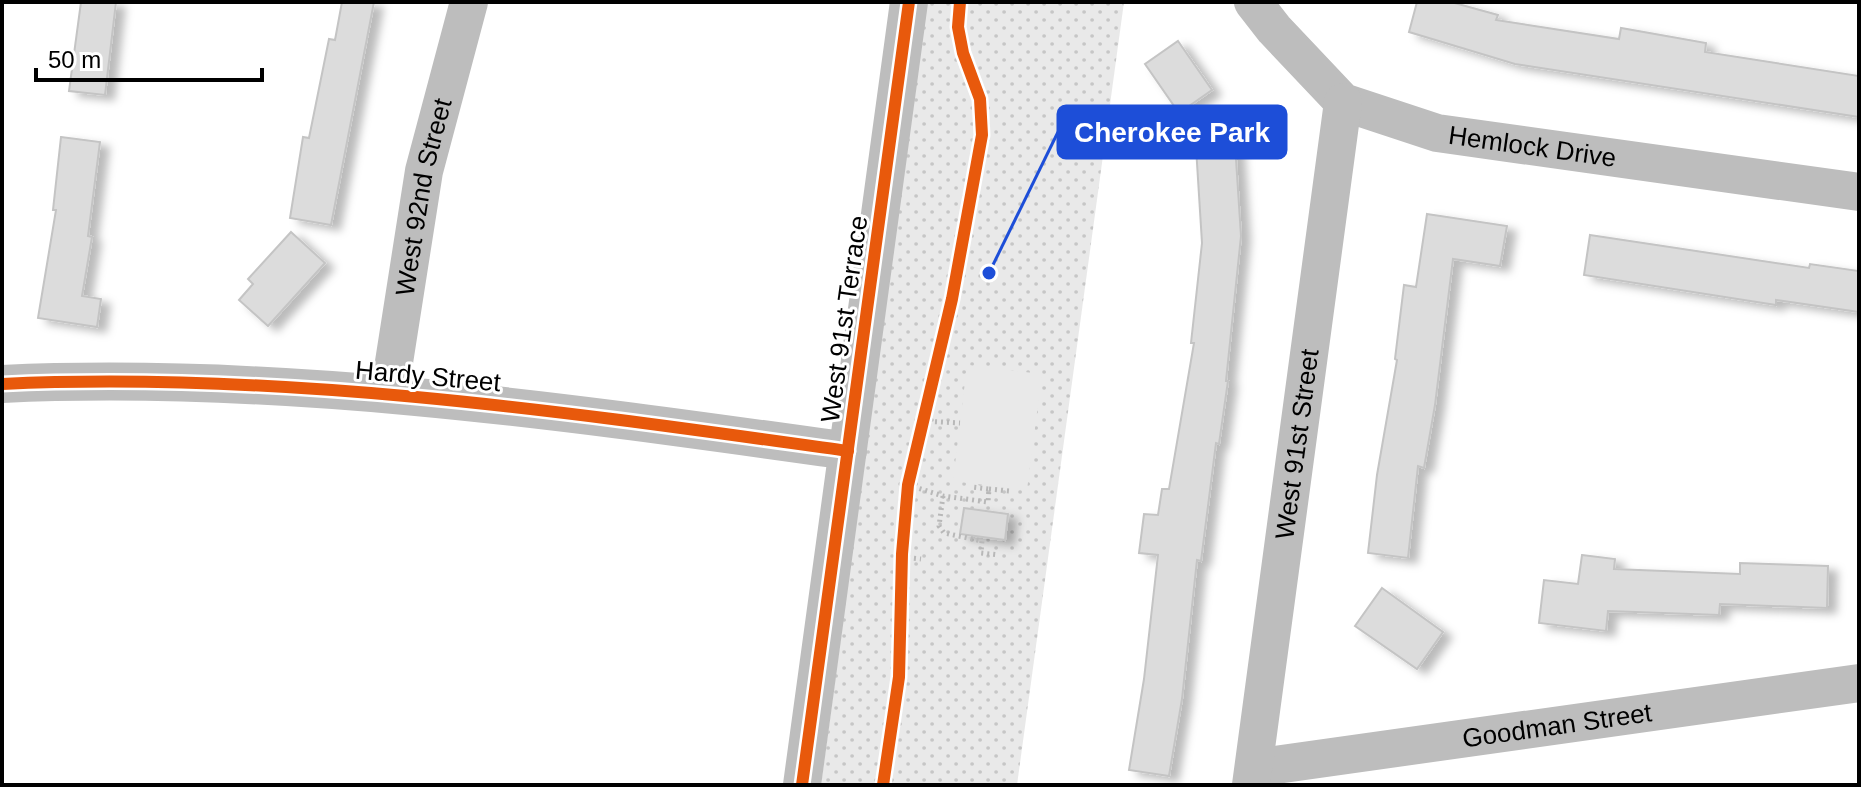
<svg xmlns="http://www.w3.org/2000/svg" width="1861" height="787" font-family="Helvetica,sans-serif">
<style>
.park{fill:url(#park-dots)}
.pitch{fill:#e9e9e9}
.building{fill:#dcdcdc;stroke:#c4c4c4;stroke-width:2;filter:url(#shadow)}
.lines{fill:none;stroke-linecap:round;stroke-linejoin:round}
.path{stroke:#b8b8b8;stroke-width:5;stroke-dasharray:2 4;stroke-linecap:butt}
.minor{stroke:#bdbdbd;stroke-width:38}
.cycleway-casing{stroke:#fff;stroke-width:17}
.cycleway{stroke:#e8590c;stroke-width:12}
.labels{text-anchor:middle;dominant-baseline:central;stroke-width:6;stroke-linejoin:round;paint-order:stroke}
.street-label{font-size:26px;fill:#000;stroke:#fff}
.leader{fill:none;stroke:#1d4ed8;stroke-width:3}
.callout-dot{fill:#1d4ed8;stroke:#fff;stroke-width:3}
.callout{fill:#1d4ed8;stroke:#1d4ed8;stroke-width:3}
.callout-label{font-size:28px;text-anchor:middle;font-weight:bold;fill:#fff}
</style>
<defs>
<pattern id="park-dots" width="8" height="8" patternUnits="userSpaceOnUse" patternTransform="scale(2)"><rect width="8" height="8" fill="#e9e9e9"/><path d="M2 2h.1M6 6h.1" fill="none" stroke="#c6c6c6" stroke-width="1.8" stroke-linecap="round"/></pattern>
<filter id="shadow"><feDropShadow dx="9" dy="5" stdDeviation="4" flood-color="#0004"/></filter>
</defs>
<rect width="100%" height="100%" fill="#fff"/>
<polygon class="park" points="926,2 1124,2 1017,785 821,785"/>
<polygon class="pitch" points="967,365 1042,374 1027,490 953,481"/>
<g class="building">
<polygon points="81,2 116,2 105,95 69,91"/>
<polygon points="342,2 374,2 331,225 290,218 303,137 309,138 329,39 335,40"/>
<polygon points="1417,2 1451,2 1498,15 1496,20 1619,39 1621,28 1706,43 1705,52 1859,76 1859,117 1515,64 1409,32"/>
<polygon points="1178,41 1212,90 1179,113 1145,64"/>
<polygon points="61,137 100,142 88,236 92,237 82,296 101,299 97,327 38,318 56,210 53,210"/>
<polygon points="1235,144 1241,236 1226,381 1228,381 1219,444 1216,443 1201,561 1197,560 1182,699 1169,776 1129,770 1144,679 1158,555 1139,553 1144,514 1158,515 1162,489 1169,489 1194,343 1191,343 1202,243 1196,147"/>
<polygon points="1427,214 1507,226 1500,266 1453,259 1435,405 1424,468 1418,466 1408,558 1368,553 1377,475 1397,360 1395,359 1404,285 1416,287"/>
<polygon points="291,232 325,263 268,326 239,300 253,284 248,279"/>
<polygon points="1590,235 1809,268 1810,264 1859,271 1859,312 1776,300 1776,305 1584,275"/>
<polygon points="964,508 1008,514 1005,540 960,534"/>
<polygon points="1582,555 1615,559 1614,569 1740,574 1740,563 1828,566 1827,608 1720,604 1719,615 1608,611 1606,631 1539,623 1544,580 1578,584"/>
<polygon points="1382,588 1443,632 1417,669 1355,626"/>
</g>
<g class="lines">
<g class="path">
<polyline points="923,421 960,423"/>
<polyline points="908,485 943,496 988,502 989,489 972,487"/>
<polyline points="989,489 1010,491"/>
<polyline points="943,496 939,526 944,533 982,541 981,553 999,555"/>
<polyline points="902,557 921,559"/>
</g>
<g class="minor">
<path id="s1" d="M1253,2L1274,29L1343,102L1437,133L1859,192"/>
<path d="M2,384C286,371 568,412 848,451"/>
<path id="s2" d="M389,394L424,171L469,2"/>
<path id="s3" d="M1254,768L1859,683"/>
<polyline points="802,785 909,2"/>
<path id="s4" d="M1251,785L1343,102"/>
</g>
<defs>
<g id="cycleway">
<path d="M2,384C286,371 568,412 848,451"/>
<polyline points="802,785 909,2"/>
<polyline points="883,785 899,677 902,554 908,485 952,299 982,135 980,99 963,53 958,27 960,2"/>
</g>
</defs>
<use href="#cycleway" class="cycleway-casing"/>
<use href="#cycleway" class="cycleway"/>
</g>
<g class="labels">
<g class="street-label">
<text stroke="none"><textPath href="#s1" startOffset="330">Hemlock Drive</textPath></text>
<text stroke="none"><textPath href="#s2" startOffset="200">West 92nd Street</textPath></text>
<text transform="translate(844 319) rotate(-82)">West 91st Terrace</text>
<text transform="translate(428 376) rotate(5)">Hardy Street</text>
<text stroke="none"><textPath href="#s4" startOffset="344">West 91st Street</textPath></text>
<text stroke="none"><textPath href="#s3" startOffset="306">Goodman Street</textPath></text>
</g>
</g>
<path class="leader" d="M989 273L1058 132"/>
<circle class="callout-dot" cx="989" cy="273" r="8"/>
<rect class="callout" x="1058" y="106" width="228" height="52" rx="8"/>
<g class="callout-label">
<text x="1172" y="142">Cherokee Park</text>
</g>
<rect width="1861" height="787" fill="none" stroke="#000000" stroke-width="8"/>
<path d="M36 68v12h226v-12" fill="none" stroke="#000000" stroke-width="4"/>
<text x="48" y="68" font-size="24" fill="#000000" stroke="#ffffff" stroke-width="6" paint-order="stroke">50 m</text>
</svg>
